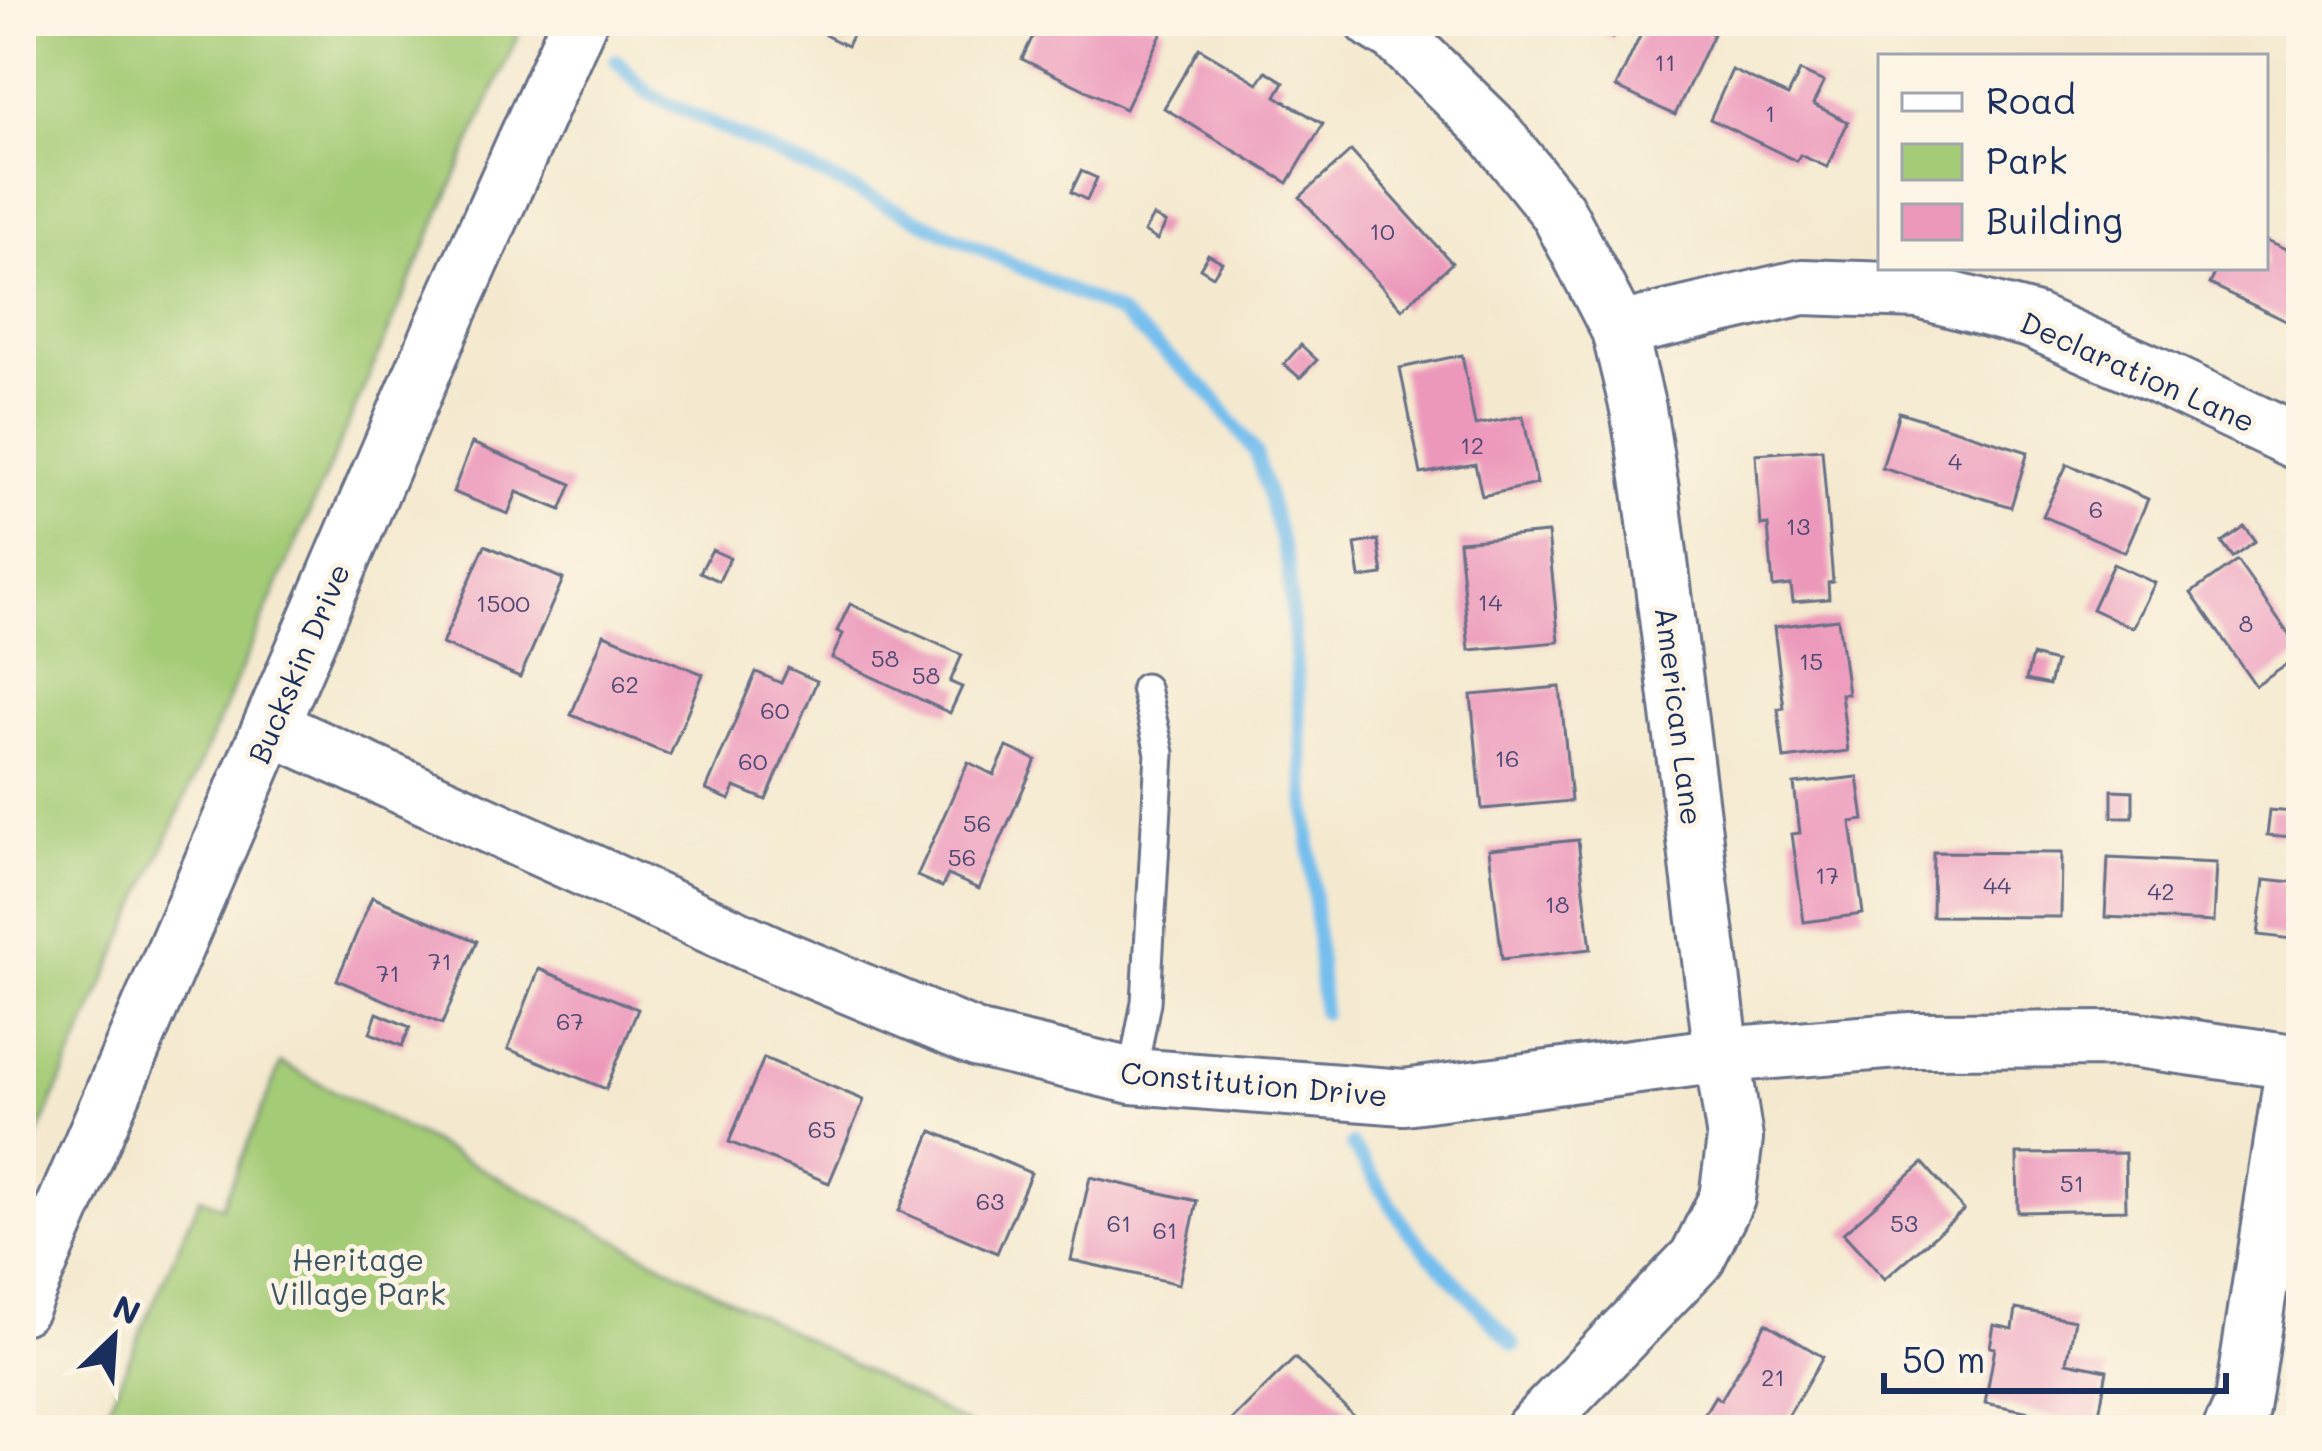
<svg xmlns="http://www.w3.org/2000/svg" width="2322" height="1451" font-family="Mali,sans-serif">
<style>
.green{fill:#a4cb76;stroke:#607d6a;stroke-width:3}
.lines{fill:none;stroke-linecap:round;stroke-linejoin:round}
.stream{stroke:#74beed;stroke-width:14}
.building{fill:#ec98bb}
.service-casing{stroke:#677086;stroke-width:33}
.minor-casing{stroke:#677086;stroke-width:60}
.service{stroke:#fff;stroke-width:27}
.minor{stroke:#fff;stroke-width:54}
.labels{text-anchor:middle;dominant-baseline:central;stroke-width:10;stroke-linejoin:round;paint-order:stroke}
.number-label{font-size:24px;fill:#4f4975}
.street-label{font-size:30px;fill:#1b2f5e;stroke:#fcf5e5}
.park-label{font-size:30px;fill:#3d5664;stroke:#fcf5e5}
</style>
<rect width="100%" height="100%" fill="#fcf5e5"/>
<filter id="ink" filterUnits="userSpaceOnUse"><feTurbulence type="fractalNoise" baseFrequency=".00833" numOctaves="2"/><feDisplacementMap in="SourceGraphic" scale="24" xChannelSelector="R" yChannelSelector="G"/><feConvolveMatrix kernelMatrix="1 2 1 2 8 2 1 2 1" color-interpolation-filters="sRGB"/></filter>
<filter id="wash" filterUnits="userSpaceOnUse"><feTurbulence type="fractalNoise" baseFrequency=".004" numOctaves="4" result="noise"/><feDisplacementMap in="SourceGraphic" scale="48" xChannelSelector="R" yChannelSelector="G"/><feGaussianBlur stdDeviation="2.7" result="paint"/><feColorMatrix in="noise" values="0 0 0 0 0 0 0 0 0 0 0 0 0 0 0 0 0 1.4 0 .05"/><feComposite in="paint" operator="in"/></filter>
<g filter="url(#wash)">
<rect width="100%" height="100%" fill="#f4e9cf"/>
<g class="green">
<polygon points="21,21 524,21 21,1174"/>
<polygon points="281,1063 978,1430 98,1430 200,1197 222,1206"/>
</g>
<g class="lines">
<g class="stream">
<polyline points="616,60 649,94 1120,314 1208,391 1256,453 1288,565 1323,1013"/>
<polyline points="1352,1145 1409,1232 1514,1345"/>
</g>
</g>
<g id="blocks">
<g class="building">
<polygon points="832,21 859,21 847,46 825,35"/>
<polygon points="1040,21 1148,21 1164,28 1125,109 1022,59"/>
<polygon points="1574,21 1620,21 1612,38"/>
<polygon points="1630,21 1687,21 1713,34 1675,115 1616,87 1644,28"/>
<polygon points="1199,48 1258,83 1266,71 1284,82 1276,96 1323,124 1288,183 1164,108"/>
<polygon points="1732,70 1788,96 1800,71 1824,82 1813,104 1848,122 1827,167 1800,155 1797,161 1710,119"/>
<polygon points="1351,151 1452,263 1402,309 1300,197"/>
<polygon points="1081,171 1097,178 1087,200 1071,192"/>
<polygon points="1153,216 1166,223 1157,240 1144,232"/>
<polygon points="2265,239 2301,256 2301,328 2209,284 2217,267 2265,267"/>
<polygon points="1208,254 1222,262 1213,276 1200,268"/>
<polygon points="1301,345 1317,360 1300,378 1284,364"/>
<polygon points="1462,355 1475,425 1523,416 1537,484 1482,496 1475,464 1421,474 1400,368"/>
<polygon points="1899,412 2028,452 2011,507 1882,468"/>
<polygon points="472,443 572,484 561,510 517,492 508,514 453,492"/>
<polygon points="1822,449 1833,582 1828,583 1829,599 1793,602 1791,585 1773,587 1768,525 1761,526 1756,454"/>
<polygon points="2067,464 2148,499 2125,552 2043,516"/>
<polygon points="2244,526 2255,541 2232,557 2221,542"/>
<polygon points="1548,533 1559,642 1469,650 1459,541"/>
<polygon points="1378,540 1383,575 1360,578 1355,544"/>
<polygon points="485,545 563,579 520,677 442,644"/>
<polygon points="712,550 730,558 719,581 700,572"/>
<polygon points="2237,560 2301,651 2301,655 2256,686 2191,593"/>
<polygon points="2113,564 2155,583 2133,628 2092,609"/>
<polygon points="850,604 962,655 950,682 962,687 950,713 832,658 843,634 837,631"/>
<polygon points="1838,619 1848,694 1841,694 1848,751 1784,759 1778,709 1784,708 1774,627"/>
<polygon points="604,634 703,674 670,755 571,715"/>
<polygon points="2032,656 2055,662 2049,685 2026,680"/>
<polygon points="788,668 817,681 766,800 735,787 730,800 706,790 756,672 781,683"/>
<polygon points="1560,687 1571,801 1482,809 1471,695"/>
<polygon points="1007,747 1036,760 979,889 948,875 942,887 917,876 968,762 994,775"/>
<polygon points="1858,777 1864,820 1851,822 1863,914 1804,922 1792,834 1800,833 1794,784"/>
<polygon points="2112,790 2133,791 2133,817 2112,817"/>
<polygon points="2270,810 2294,812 2292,837 2267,835"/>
<polygon points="1578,840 1591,949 1502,959 1489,849"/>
<polygon points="1933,852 2062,853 2061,917 1932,916"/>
<polygon points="2108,858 2217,863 2214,922 2105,917"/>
<polygon points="2265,879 2301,883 2301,940 2258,935"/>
<polygon points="372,897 477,941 442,1024 337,980"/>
<polygon points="539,969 638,1009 606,1089 508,1049"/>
<polygon points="377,1013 410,1027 402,1046 370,1033"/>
<polygon points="764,1058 864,1100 829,1183 729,1142"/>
<polygon points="932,1131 1031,1173 997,1253 899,1211"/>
<polygon points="2125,1153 2126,1210 2018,1212 2017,1154"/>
<polygon points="1923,1163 1964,1210 1885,1279 1843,1233"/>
<polygon points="1090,1177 1197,1201 1179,1284 1071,1260"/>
<polygon points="2016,1309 2075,1320 2067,1362 2107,1370 2097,1425 1985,1403 1995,1348 1990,1347 1994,1325 2013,1329"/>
<polygon points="1766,1323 1823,1357 1780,1430 1773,1427 1772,1430 1695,1430 1715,1396 1721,1400"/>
<polygon points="1295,1358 1359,1421 1350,1430 1222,1430"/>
</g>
</g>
</g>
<g filter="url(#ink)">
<use href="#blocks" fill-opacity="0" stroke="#677086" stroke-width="3"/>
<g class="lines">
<defs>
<polyline id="service" points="1132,1076 1146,1002 1160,753 1145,688"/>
<g id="minor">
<polyline points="1373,21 1396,35 1489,126 1558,212 1619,330 1638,409 1651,490 1722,1055 1735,1139 1727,1198 1697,1258 1532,1430"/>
<polyline points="1619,330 1803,287 1919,291 2033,321 2153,374 2301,444"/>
<polyline points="271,727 784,959 979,1040 1132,1076 1404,1097 1722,1055 1911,1040 2131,1039 2301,1063"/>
<polyline points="21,1307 441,330 579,21"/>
<polyline points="2231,1430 2241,1408 2294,1063"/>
</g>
</defs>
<use href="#service" class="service-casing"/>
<use href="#minor" class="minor-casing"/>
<use href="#service" class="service"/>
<use href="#minor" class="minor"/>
</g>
</g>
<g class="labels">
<g class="number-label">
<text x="1665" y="61">11</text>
<text x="1770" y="112">1</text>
<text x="1382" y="230">10</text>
<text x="1472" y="444">12</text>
<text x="1955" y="460">4</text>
<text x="2096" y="508">6</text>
<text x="1798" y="525">13</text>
<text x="1490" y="601">14</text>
<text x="503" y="602">1500</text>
<text x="2246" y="622">8</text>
<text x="885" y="657">58</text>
<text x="1811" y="660">15</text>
<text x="926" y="674">58</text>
<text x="625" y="683">62</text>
<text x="775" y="709">60</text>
<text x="1507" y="757">16</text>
<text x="753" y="760">60</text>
<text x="977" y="822">56</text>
<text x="962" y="856">56</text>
<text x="1827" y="874">17</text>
<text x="1997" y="884">44</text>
<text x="2161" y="890">42</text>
<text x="1557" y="903">18</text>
<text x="440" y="960">71</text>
<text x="388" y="972">71</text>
<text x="570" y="1020">67</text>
<text x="822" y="1128">65</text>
<text x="2072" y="1182">51</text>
<text x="990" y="1200">63</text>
<text x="1119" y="1222">61</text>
<text x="1904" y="1222">53</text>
<text x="1165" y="1229">61</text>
<text x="1773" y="1376">21</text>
</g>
<g class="street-label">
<text transform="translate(2138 371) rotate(24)">Declaration Lane</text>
<text transform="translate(298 663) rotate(-67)">Buckskin Drive</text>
<text transform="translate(1680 716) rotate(83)">American Lane</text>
<text transform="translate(1254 1083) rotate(5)">Constitution Drive</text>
</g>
<g class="park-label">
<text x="358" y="1259">Heritage<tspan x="358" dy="34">Village Park</tspan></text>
</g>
</g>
<rect width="2322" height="1451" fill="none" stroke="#fcf5e5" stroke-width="72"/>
<rect x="1878" y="54" width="390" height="216" fill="#fcf5e5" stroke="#a2a6af" stroke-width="3"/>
<rect x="1902" y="93" width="60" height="18" fill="#ffffff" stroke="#a2a6af" stroke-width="3"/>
<text x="1986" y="114" font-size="36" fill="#1b2f5e">Road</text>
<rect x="1902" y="144" width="60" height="36" fill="#a4cb76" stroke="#a2a6af" stroke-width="3"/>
<text x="1986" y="174" font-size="36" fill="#1b2f5e">Park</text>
<rect x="1902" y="204" width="60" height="36" fill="#ec98bb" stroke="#a2a6af" stroke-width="3"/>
<text x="1986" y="234" font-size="36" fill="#1b2f5e">Building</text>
<g transform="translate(114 1337) rotate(25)" stroke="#fcf5e5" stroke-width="9" paint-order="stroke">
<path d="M0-9L21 45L0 30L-21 45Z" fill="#1b2f5e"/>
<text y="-18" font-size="33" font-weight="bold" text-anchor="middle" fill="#1b2f5e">N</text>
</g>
<path d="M1884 1373v18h342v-18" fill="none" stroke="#1b2f5e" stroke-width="6"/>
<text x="1902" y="1373" font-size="36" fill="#1b2f5e" stroke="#fcf5e5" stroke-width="9" paint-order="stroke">50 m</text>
</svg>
